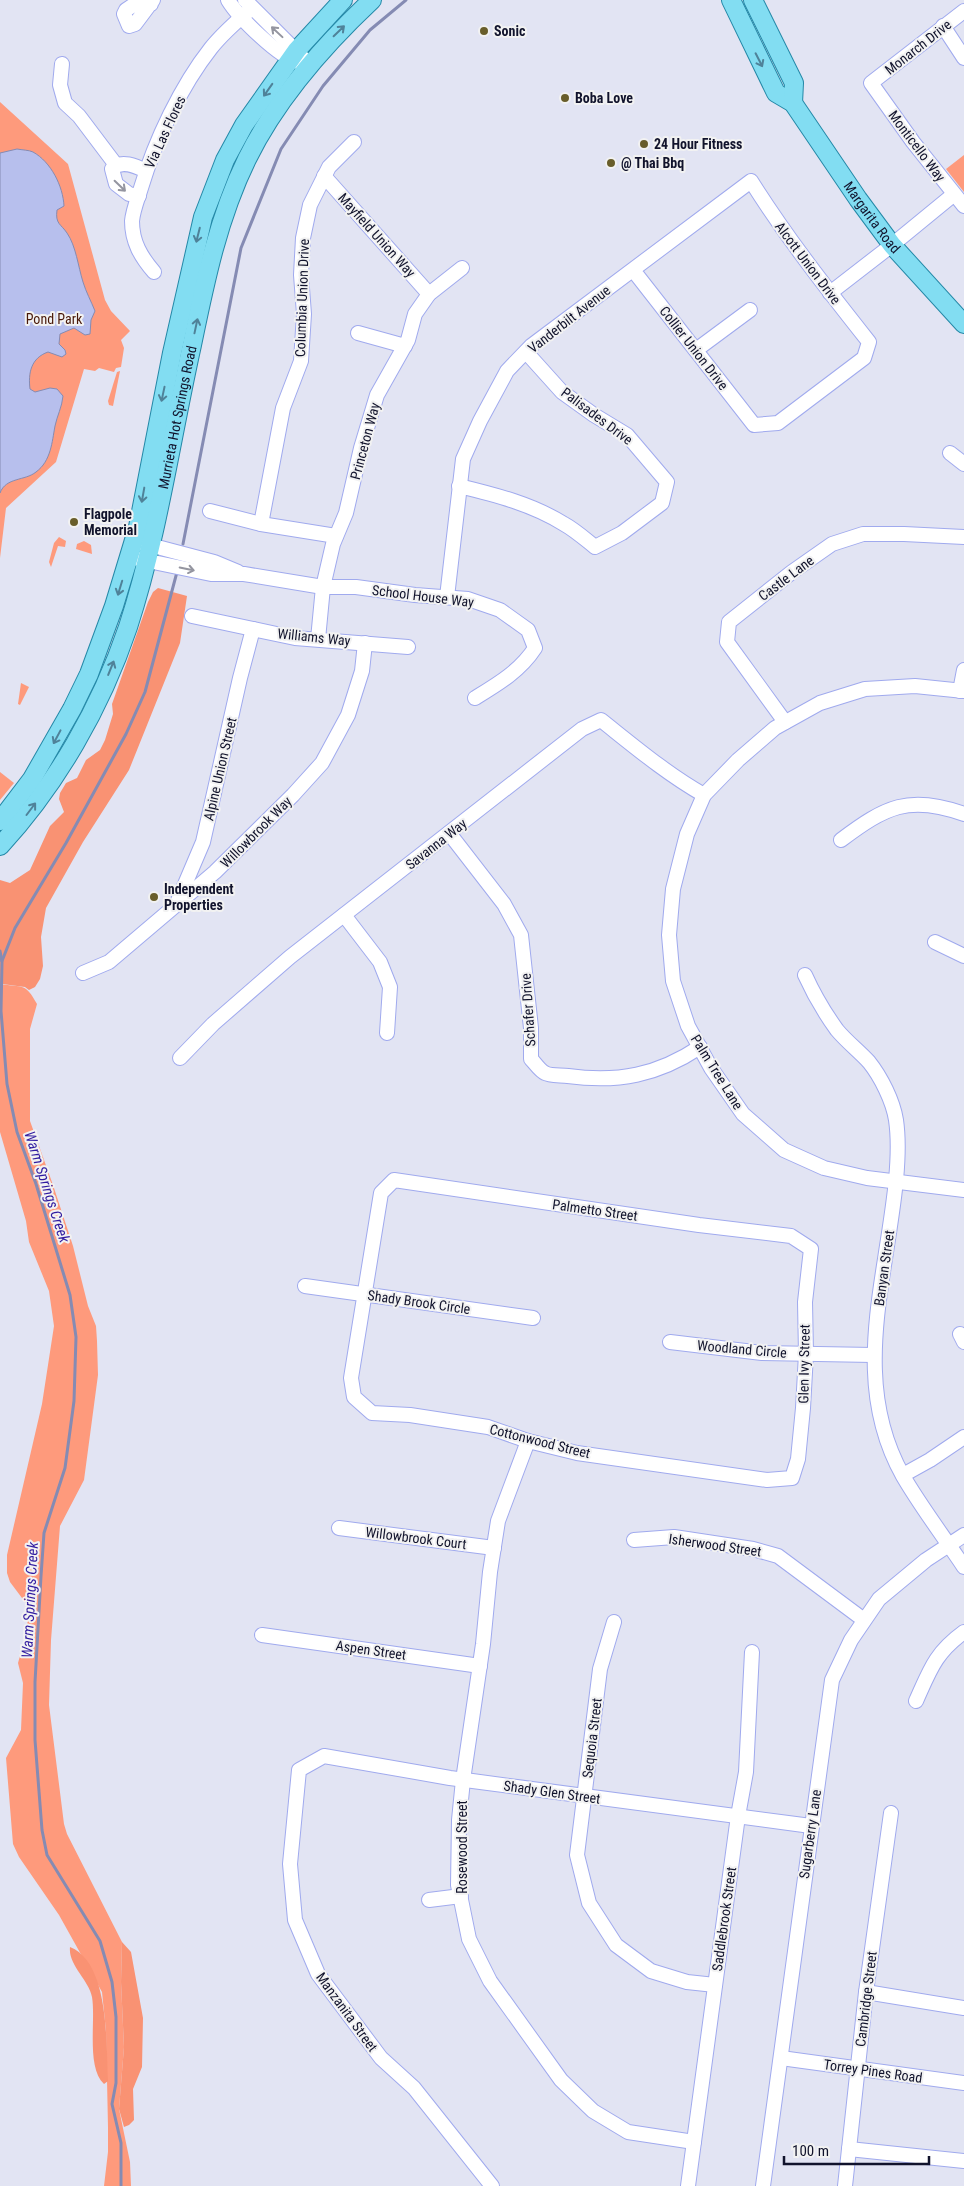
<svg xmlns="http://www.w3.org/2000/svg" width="964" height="2186" font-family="'Roboto Condensed',sans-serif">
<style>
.green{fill:#fe9a7c}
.forest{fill:#f99273}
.water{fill:#b7bfed;stroke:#858bb3}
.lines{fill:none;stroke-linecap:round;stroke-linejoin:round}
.stream{stroke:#858bb3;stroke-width:3}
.minor-casing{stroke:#a0aaee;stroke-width:16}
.major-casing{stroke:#2488a7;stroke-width:20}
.minor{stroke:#fff;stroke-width:14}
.major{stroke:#82ddf2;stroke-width:18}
.oneway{stroke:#4f8299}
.oneway2{stroke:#9495a0}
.poi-dot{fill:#685d2a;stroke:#f2f2f2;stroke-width:2}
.labels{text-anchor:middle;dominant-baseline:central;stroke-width:4;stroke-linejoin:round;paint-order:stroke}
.poi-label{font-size:14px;font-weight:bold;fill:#11132c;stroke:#f2f2f2;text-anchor:start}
.street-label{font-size:14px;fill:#11132c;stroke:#f2f2f2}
.park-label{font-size:14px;fill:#481809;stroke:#f2f2f2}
.water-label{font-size:15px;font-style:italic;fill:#301ba0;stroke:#f2f2f2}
</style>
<rect width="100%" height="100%" fill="#e2e4f3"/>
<g class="green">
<polygon points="0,102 68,164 105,300 111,311 130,331 121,340 124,348 121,367 116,368 114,372 99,368 95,371 84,369 56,462 6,508 0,558"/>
<polygon points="964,155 964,192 946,169"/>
<polygon points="120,371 113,406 109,405 108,401 117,372"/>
<polygon points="59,537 66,541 65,547 58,546 51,567 49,562 54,543"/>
<polygon points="84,541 91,545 92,554 76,549 77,544"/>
<polygon points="21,683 29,687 20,705 18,704"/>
<polygon points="0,772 14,783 0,800"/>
<path d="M0,984C23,988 25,982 37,1004L30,1029V1121L53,1185L73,1246L88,1306L96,1326L97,1341L98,1375L84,1480L60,1526L51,1640L49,1705L64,1824L67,1834L122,1942L121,1982L124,2047L119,2109L130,2162L131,2186H104L108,2152V2127L106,2031L102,1992L59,1915L19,1857L13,1844L6,1758L21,1730L23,1683L18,1663L25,1638L28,1619L25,1602L10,1582L7,1573V1555L42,1404L54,1326L49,1291L29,1242L26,1221L0,1132Z"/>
</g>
<g class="forest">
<polygon points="158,588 187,596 180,643 129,770 83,842 46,908 41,937 43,966 40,979 35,987 29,990 25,987 2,984 0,984 0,880 10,883 30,870 50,826 64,812 59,799 60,793 66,783 77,778 86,760 100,750 105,740 113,714 112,704 148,602 153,592"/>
<polygon points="122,1942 131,1952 143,2018 142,2067 133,2089 134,2120 129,2125 124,2127 119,2109 124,2047 121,1982"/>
<path d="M70,1947C110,1963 106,2045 108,2081L104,2084C86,2067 96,2020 92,1997C89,1980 68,1965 70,1947Z"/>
</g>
<path class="water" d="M17,149C22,150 29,150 33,152C51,162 63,186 64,206L57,210C55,224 61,224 67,233C76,246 78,266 83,282C86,292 91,301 95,311L91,320L90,334L85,335L74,328L60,334L59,344L65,350L66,354L62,357L48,352C31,358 28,373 30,389L35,392L50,388L57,389L63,396C62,407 57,416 55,426C52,442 51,461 36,472C25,481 6,477 0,493V153Z"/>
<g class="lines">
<g class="stream">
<polyline points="183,544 241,248 281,149 323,86 370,30 406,0"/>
<polyline points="0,951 2,962 1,1011 7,1084 17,1132 36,1184 70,1295 76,1337 74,1401 65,1468 44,1533 41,1576 35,1682 35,1740 42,1830 47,1855 100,1941 112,1982 116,2017 116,2083 112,2104 121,2143 121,2186"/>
<polyline points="2,961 15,928 66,843 126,734 145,692 177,572"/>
</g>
<defs>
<g id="minor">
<path d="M228,0C239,18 279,57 298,62"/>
<polyline points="245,0 303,58"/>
<polyline points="151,4 138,2 126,10 124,14 129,26 135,24 153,0"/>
<polyline points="964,11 871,83 913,142 964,206"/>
<polyline points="943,26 964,58"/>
<polyline points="62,64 60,85 65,103 79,116 116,165"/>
<polyline points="324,176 429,294"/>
<path d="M139,196L129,194L116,184L112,169C121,159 136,166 146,171"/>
<path d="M154,272C141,257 132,242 132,221C133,210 138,198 141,188C155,141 181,86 211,48C223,33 238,20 252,8"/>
<polyline points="830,293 892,245 953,195"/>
<polyline points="358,333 405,346"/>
<polyline points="696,350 750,310"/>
<polyline points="950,453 964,464"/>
<path d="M459,486C496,495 532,504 564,524C575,530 585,539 595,547L622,533L662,503L667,482L627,435L594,415L562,392L526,352"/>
<polyline points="210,511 261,524 336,536"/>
<polyline points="261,524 283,408 301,361 304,314 301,275 303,238 310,205 329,167 354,142"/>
<polyline points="142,543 214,562 238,572"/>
<path d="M129,557L211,574H244L323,587H356L415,595L468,599L500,610L528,630L535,648C520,671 498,684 475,698"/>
<path d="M447,597L463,459L480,421L507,371L531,346L751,181C787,238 827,289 869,342L864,358L778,423L754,425L633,270"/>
<polyline points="192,616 295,638 408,647"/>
<polyline points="318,639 323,587 333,544 346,513 361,448 377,395 408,340 415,314 429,294 462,268"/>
<polyline points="960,691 964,670"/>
<polyline points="964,691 915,686 865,689 820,703 775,728 738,760 704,795 687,834 673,889 669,935 673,981 688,1026 711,1068 743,1114 784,1150 824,1168 867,1178 964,1190"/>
<polyline points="785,722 727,642 729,622 792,572 832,544 863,534 904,534 964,537"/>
<path d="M449,833L504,904L521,935L531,1028V1059C535,1063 540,1071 545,1073C550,1076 561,1075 568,1076C618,1083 658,1075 700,1047"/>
<path d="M841,840C885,807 909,794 964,814"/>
<polyline points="177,903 203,842 240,678 253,629"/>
<polyline points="344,915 380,962 390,987 387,1033"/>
<polyline points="935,942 964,956"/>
<polyline points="83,973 109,962 215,872 293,795 322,763 348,715 362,671 365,643"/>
<path d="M805,975C814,995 824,1012 837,1030C847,1042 859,1051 869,1062C881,1077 893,1101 896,1120C902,1161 891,1218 885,1259C873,1334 864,1407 903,1476C921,1507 944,1537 964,1567"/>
<path d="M180,1058L213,1024L290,957L582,729L601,720C635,747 667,774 704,795"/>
<polygon points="394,1180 699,1225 791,1236 811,1249 805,1302 806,1354 803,1408 798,1459 792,1478 767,1480 577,1453 528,1441 488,1427 410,1415 372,1413 354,1397 351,1378 381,1193"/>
<polyline points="305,1286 533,1318"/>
<polyline points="960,1334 964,1342"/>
<polyline points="670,1342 762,1353 873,1355"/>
<polyline points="528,1441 498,1521 490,1572 483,1644 463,1780 459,1820 458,1885 469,1939 490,1981 561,2080 593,2111 628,2132 694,2142"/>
<polyline points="903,1475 930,1460 964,1437"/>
<polyline points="339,1528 494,1548"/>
<polyline points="634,1540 674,1537 753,1549 778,1556 864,1620"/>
<polyline points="614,1622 600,1669 577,1855 589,1903 616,1945 651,1971 687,1982 715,1985"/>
<polyline points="262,1635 480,1666"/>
<path d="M916,1701C930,1670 935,1653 964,1632"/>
<polyline points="429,1900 461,1896"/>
<polyline points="866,1992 964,2008"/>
<polyline points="781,2058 964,2083"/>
<polyline points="849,2149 964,2161"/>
<polyline points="492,2186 414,2088 381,2058 318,1974 295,1920 290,1864 299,1770 324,1756 450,1778 811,1826"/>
<polyline points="688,2186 738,1816 746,1772 752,1652"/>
<polyline points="763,2186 832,1680 851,1640 879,1599 926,1560 964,1535"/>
<polyline points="845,2186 866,1992 891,1813"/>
</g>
<g id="major">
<path id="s1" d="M731,0L776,93L793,103L858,199L892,245L964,324"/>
<polyline points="753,0 794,83 793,103"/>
<polyline points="0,821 32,779 72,709 89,674 114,606 138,527 172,353 203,217 225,160 244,125 297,50 343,0"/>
<path id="s2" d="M0,846C57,784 101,707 128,627C158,535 171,439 192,345C205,282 218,218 247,159C277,98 323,46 372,0"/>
</g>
</defs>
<use href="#minor" class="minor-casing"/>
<use href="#major" class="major-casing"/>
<use href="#minor" class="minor"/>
<use href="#major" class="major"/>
</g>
<defs><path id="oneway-shaft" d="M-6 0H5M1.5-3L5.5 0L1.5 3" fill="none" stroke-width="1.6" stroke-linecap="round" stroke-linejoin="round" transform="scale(1.25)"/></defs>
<g class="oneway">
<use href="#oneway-shaft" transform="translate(339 31) rotate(-44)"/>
<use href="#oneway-shaft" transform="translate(759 60) rotate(63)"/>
<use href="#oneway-shaft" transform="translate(268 90) rotate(125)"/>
<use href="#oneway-shaft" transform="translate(198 235) rotate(104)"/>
<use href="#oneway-shaft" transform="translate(196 326) rotate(-78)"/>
<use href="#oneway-shaft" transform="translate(163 394) rotate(102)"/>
<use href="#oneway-shaft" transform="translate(143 495) rotate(100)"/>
<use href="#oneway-shaft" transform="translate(120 588) rotate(107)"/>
<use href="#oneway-shaft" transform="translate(111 668) rotate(-68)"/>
<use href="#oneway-shaft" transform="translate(57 737) rotate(118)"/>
<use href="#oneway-shaft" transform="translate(31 809) rotate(-53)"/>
</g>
<g class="oneway2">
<use href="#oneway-shaft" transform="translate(277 32) rotate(-137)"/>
<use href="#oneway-shaft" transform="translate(120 186) rotate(44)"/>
<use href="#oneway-shaft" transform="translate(187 569) rotate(12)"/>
</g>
<g class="poi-dot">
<circle cx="484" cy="31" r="5"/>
<circle cx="565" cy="98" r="5"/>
<circle cx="644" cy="144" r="5"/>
<circle cx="611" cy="163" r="5"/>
<circle cx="74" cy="522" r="5"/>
<circle cx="154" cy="897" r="5"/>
</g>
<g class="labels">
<g class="poi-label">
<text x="494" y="31">Sonic</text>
<text x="575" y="98">Boba Love</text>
<text x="654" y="144">24 Hour Fitness</text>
<text x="621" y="163">@ Thai Bbq</text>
<text x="84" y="514">Flagpole<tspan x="84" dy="16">Memorial</tspan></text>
<text x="164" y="889">Independent<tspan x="164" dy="16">Properties</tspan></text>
</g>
<g class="street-label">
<text transform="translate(918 47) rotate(-38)">Monarch Drive</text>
<text transform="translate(165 132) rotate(-65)">Via Las Flores</text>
<text transform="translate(917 146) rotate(53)">Monticello Way</text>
<text stroke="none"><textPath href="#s1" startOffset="262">Margarita Road</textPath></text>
<text transform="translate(377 235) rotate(48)">Mayfield Union Way</text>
<text transform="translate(808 263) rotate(53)">Alcott Union Drive</text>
<text transform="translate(302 298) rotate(-88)">Columbia Union Drive</text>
<text transform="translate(569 319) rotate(-38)">Vanderbilt Avenue</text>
<text transform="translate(694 348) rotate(52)">Collier Union Drive</text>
<text transform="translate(597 416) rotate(37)">Palisades Drive</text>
<text stroke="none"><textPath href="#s2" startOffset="471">Murrieta Hot Springs Road</textPath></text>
<text transform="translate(365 441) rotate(-75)">Princeton Way</text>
<text transform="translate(786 578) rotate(-37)">Castle Lane</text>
<text transform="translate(423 596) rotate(7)">School House Way</text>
<text transform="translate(314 637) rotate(6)">Williams Way</text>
<text transform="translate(220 769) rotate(-77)">Alpine Union Street</text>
<text transform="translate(256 832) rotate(-45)">Willowbrook Way</text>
<text transform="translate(436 844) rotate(-38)">Savanna Way</text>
<text transform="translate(528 1010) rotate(-94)">Schafer Drive</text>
<text transform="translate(717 1072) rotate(58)">Palm Tree Lane</text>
<text transform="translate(595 1210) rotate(8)">Palmetto Street</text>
<text transform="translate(884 1268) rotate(-82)">Banyan Street</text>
<text transform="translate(419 1302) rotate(8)">Shady Brook Circle</text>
<text transform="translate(742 1349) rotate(5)">Woodland Circle</text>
<text transform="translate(804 1364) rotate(-89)">Glen Ivy Street</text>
<text transform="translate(540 1441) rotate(14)">Cottonwood Street</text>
<text transform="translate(416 1538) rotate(7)">Willowbrook Сourt</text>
<text transform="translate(715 1545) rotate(8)">Isherwood Street</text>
<text transform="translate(371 1650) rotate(8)">Aspen Street</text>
<text transform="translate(592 1738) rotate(-83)">Sequoia Street</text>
<text transform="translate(552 1792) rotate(8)">Shady Glen Street</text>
<text transform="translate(810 1834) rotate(-82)">Sugarberry Lane</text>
<text transform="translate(462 1847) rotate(-90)">Rosewood Street</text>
<text transform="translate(724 1919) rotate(-82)">Saddlebrook Street</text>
<text transform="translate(866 1999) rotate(-83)">Cambridge Street</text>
<text transform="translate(347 2012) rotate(54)">Manzanita Street</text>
<text transform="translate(873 2071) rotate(8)">Torrey Pines Road</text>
</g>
<g class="park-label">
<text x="54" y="319">Pond Park</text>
</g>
<g class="water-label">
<text transform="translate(47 1187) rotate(72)">Warm Springs Creek</text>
<text transform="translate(30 1600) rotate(-87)">Warm Springs Creek</text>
</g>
</g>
<path d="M784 2156v8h145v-8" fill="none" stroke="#11132c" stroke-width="2.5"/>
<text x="792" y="2156" font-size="15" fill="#11132c" stroke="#f2f2f2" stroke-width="4" paint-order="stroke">100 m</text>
</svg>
